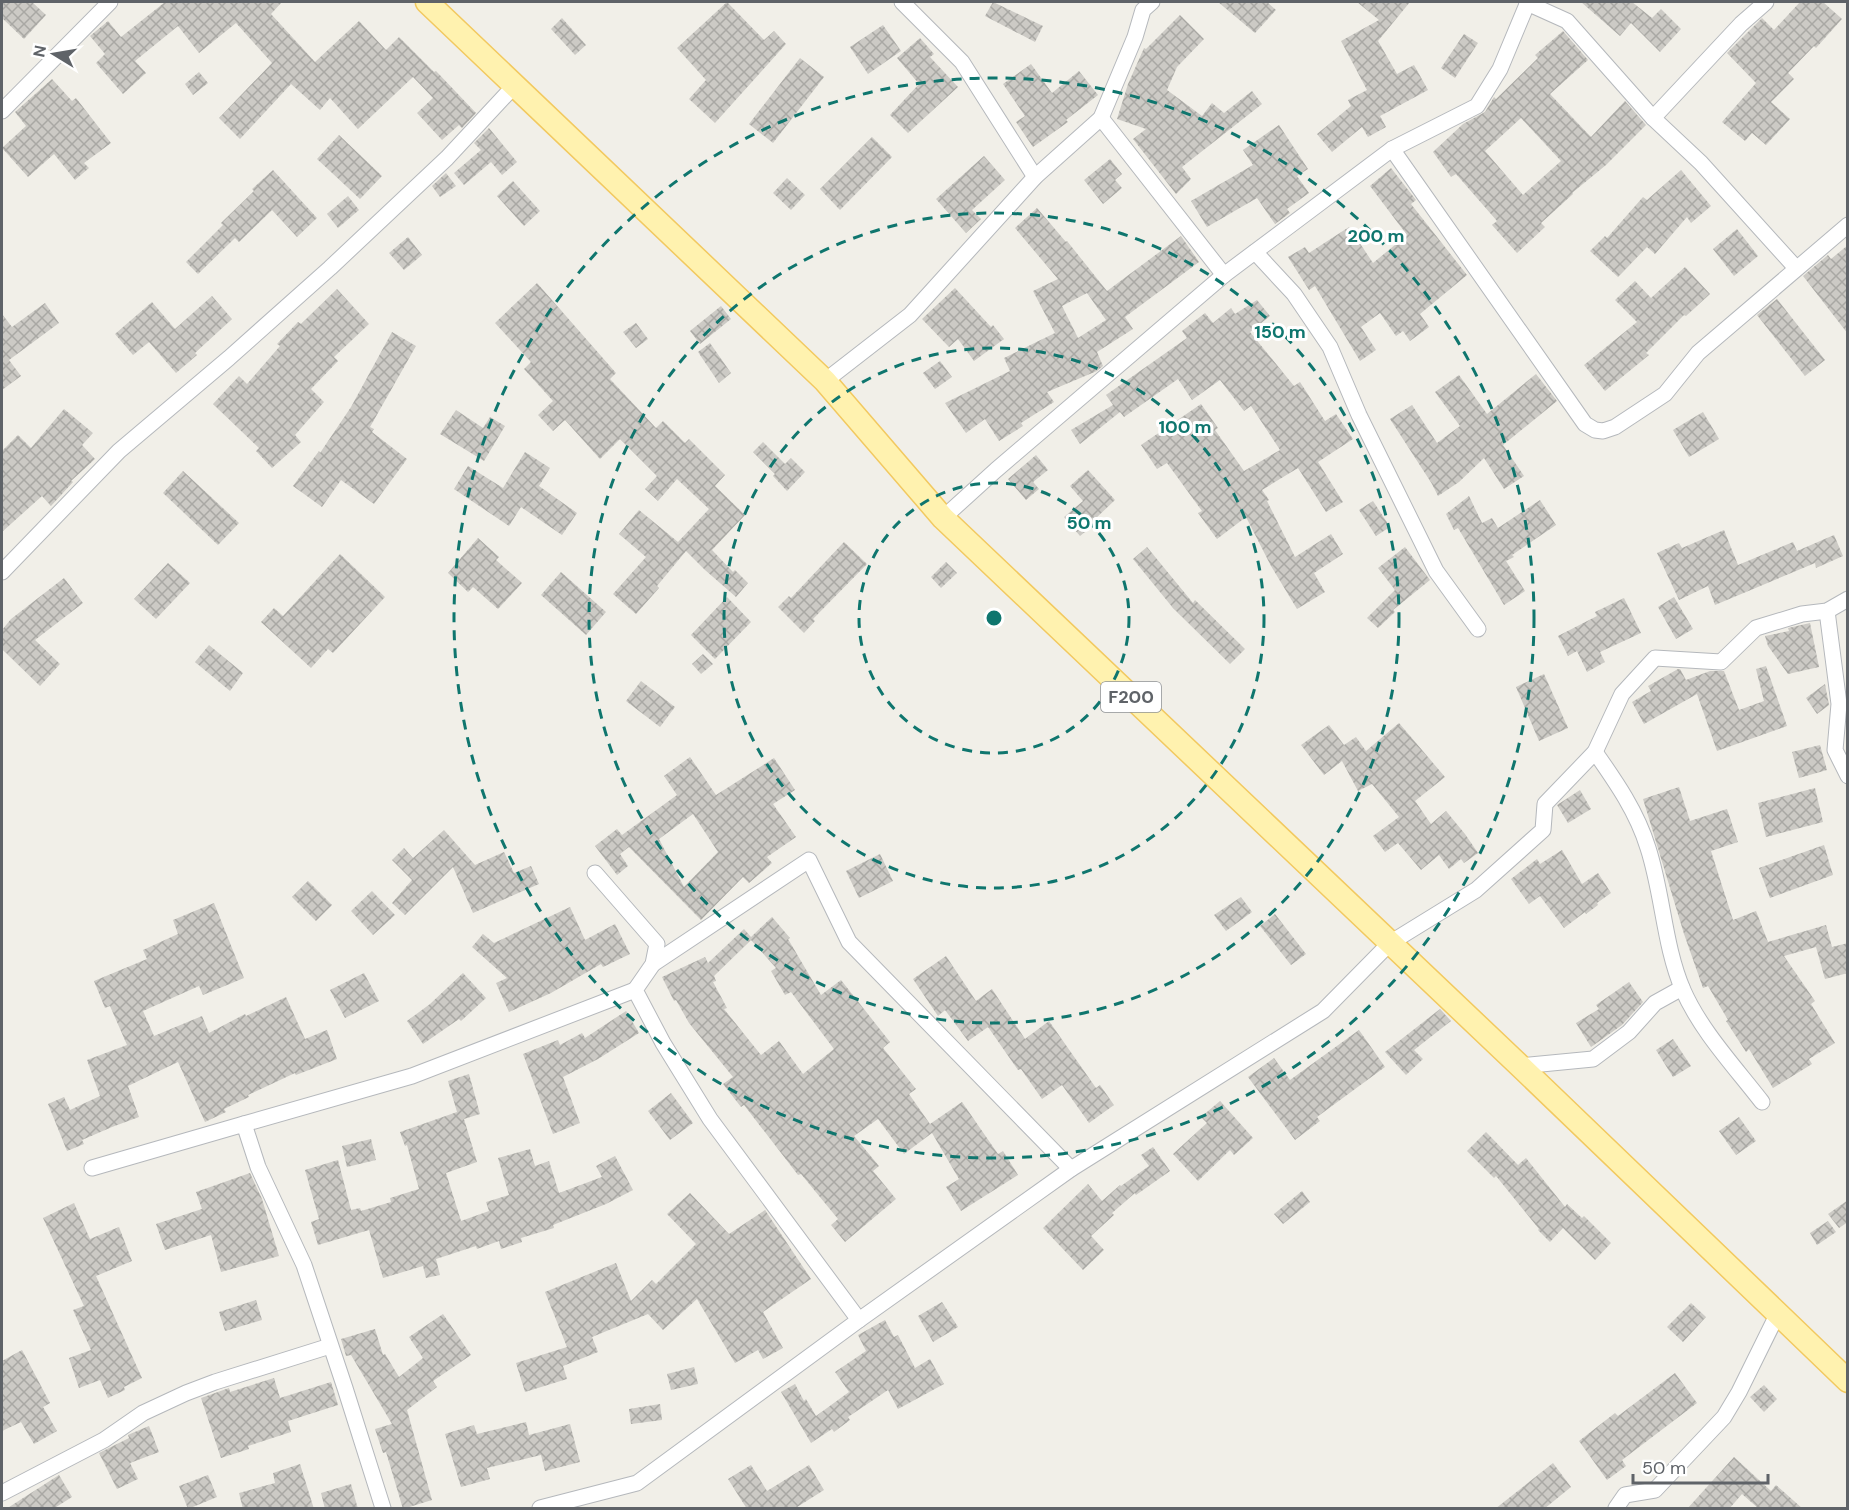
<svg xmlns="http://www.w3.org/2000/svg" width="1849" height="1510" font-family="'DM Sans',sans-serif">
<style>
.building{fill:url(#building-cross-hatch);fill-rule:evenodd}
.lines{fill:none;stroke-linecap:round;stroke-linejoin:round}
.street-casing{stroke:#b5b8bc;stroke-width:17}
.primary-casing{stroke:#f2c960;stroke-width:25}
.street{stroke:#fff;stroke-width:15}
.primary{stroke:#fff2af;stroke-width:22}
.ring{fill:none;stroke:#0f766e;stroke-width:3;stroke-dasharray:10 8}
.labels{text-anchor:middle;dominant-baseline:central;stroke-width:6;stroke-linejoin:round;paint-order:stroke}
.shield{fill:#fff;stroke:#8f9295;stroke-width:1.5}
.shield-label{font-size:18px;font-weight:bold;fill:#5f6368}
.centre{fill:#0f766e;stroke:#fff;stroke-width:3}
.ring-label{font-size:18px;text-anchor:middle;font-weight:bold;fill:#0f766e;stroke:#fff;stroke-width:6;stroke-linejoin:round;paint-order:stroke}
</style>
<defs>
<pattern id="building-cross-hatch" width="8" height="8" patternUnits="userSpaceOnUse" patternTransform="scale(1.5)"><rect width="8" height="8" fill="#cccac5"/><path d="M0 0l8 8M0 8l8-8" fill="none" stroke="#a9a8a4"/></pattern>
</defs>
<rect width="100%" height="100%" fill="#f1efe8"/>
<g class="building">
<polygon points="2,2 32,2 46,15 24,39 2,18"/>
<polygon points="165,2 282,2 271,14 315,62 359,21 386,50 399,37 434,72 436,71 476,113 462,128 459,125 442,140 417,113 433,98 413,77 358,129 330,98 320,110 291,84 240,139 219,118 272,63 236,23 199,53 178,26 135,61 146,73 123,94 96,63 105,54 90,36 108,21 121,37"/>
<polygon points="727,2 764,40 774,31 786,44 715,123 689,99 706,80 677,48"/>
<polygon points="993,2 1043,26 1035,42 985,16"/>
<polygon points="1218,2 1267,2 1276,10 1255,33"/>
<polygon points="1357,2 1410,2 1378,41 1397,74 1414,65 1428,90 1380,116 1386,127 1368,137 1362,127 1332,152 1317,134 1351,106 1348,100 1367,90 1341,41 1379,20"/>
<polygon points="1581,2 1632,2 1652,18 1661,9 1681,29 1660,52 1631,23 1620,36"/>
<polygon points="1800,2 1823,2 1842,19 1816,48 1814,46 1788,73 1794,79 1771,102 1790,119 1766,145 1752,133 1745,141 1722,122 1756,83 1727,53 1762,18 1774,30"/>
<polygon points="1180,15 1204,39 1177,67 1167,90 1202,116 1212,103 1224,113 1252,91 1262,104 1182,167 1191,179 1176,194 1133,139 1146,129 1117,119 1128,84 1144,48 1146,49"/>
<polygon points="562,18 586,45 575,55 551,29"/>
<polygon points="883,25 901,51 868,74 850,47"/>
<path d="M1563,31L1588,60L1550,94L1591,137L1625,101L1646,125L1606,165L1572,193L1573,194L1541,223L1545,227L1517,253L1492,225L1497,221L1456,174L1451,177L1433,152L1463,124L1485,112L1494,97L1496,99L1538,58L1535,55ZM1521,118L1561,161L1523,195L1485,151Z"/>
<polygon points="1464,34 1478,43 1455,78 1441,68"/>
<polygon points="920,38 934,54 930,57 958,87 908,133 890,115 919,84 897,58"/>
<polygon points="800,58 824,77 773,143 749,124"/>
<polygon points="1031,64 1052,93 1079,71 1098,95 1066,120 1068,122 1033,147 1016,122 1025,116 1003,84"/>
<polygon points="199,72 208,83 193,95 185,84"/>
<polygon points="52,79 72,101 76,98 111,143 84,163 89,168 75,180 54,154 28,177 2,148 26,126 15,112"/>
<polygon points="1279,125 1308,169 1297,176 1309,193 1287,209 1290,213 1275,224 1257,198 1207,227 1191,201 1253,165 1243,150"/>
<polygon points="489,128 517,162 502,175 491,162 464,185 454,173 481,150 474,143"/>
<polygon points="339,135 382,176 360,199 317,159"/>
<polygon points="872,137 892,157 840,210 820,189"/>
<polygon points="984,156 1005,180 972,210 981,219 966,233 936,199"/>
<polygon points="1110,159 1122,174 1115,180 1122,188 1103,204 1084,180"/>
<polygon points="1391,168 1416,200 1411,204 1467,275 1420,314 1429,327 1410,341 1403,331 1396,336 1380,313 1361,327 1376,350 1360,361 1315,286 1309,290 1288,257 1305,247 1309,253 1349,227 1373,263 1407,235 1370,186"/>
<polygon points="273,170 317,218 297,237 272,210 239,242 235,238 198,274 186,262 223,225 221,223 254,191 252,189"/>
<polygon points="1681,170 1711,206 1691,223 1687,217 1655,254 1647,247 1618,277 1590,251 1605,236 1607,238 1643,197 1647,200"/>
<polygon points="446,173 456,186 440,197 432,186"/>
<polygon points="787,178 805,195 791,210 773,193"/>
<polygon points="513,181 540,211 524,226 497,196"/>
<polygon points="348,196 359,210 338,228 327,214"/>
<path d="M1037,208L1066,242L1067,241L1107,291L1181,236L1199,262L1125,317L1133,329L1097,352L1103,366L1097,371L1047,392L1054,402L1021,423L1023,426L999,441L985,419L966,433L945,403L1010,371L1004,358L1055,333L1033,291L1058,279L1015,228ZM1087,293L1106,320L1078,338L1062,306Z"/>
<polygon points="1737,229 1758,256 1734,276 1713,249"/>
<polygon points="408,237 422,255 404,270 389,253"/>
<polygon points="1848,245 1848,334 1803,276 1828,255 1831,259"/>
<polygon points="1685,267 1710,294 1686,316 1684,315 1646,353 1649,355 1605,391 1584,365 1637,322 1615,300 1635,281 1651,298"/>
<polygon points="537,283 616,373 610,379 656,428 663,421 685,443 689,439 725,475 715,486 745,515 712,550 733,572 735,570 748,583 736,597 705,570 686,551 657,586 659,588 636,614 613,594 646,557 619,534 639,510 678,542 709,509 677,479 658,501 645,489 657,476 620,439 600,459 565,420 553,431 538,415 553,401 524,369 531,362 495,323"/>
<polygon points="955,288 991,327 993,325 1004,339 974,361 958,339 949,347 922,319"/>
<polygon points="337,289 369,324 334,357 338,361 311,389 324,402 295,435 301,442 272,468 256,451 259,448 213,404 239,376 247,384 280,346 277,344 298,322 301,324"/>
<polygon points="212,296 232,319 195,353 197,355 176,373 149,342 133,355 115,334 152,302 175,329"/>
<polygon points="1777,299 1825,360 1805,376 1757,315"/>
<polygon points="1257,300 1270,316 1250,332 1294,386 1300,382 1325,421 1336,414 1353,439 1318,462 1343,502 1326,512 1298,468 1262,490 1269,500 1267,501 1295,557 1331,534 1343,554 1314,573 1325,592 1297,609 1271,566 1246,517 1217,539 1198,513 1202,511 1167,463 1157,469 1141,445 1201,404 1218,428 1215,430 1244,471 1280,450 1251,406 1244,411 1220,380 1192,400 1178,379 1124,417 1120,412 1080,444 1071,430 1113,405 1106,395 1187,338 1182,331 1205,313 1213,323 1231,308 1235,314"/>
<polygon points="45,303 59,323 9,360 21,376 2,390 2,314 12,327"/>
<polygon points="721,306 731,319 700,344 690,331"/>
<polygon points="636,323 648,339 636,348 623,332"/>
<polygon points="392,332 416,346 370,427 374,429 372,432 407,459 374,504 341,480 322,507 293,486 319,451 320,453 351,407"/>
<polygon points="710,343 731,373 719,383 698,352"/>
<polygon points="940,361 952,377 935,389 923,373"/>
<polygon points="1536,374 1557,401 1503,445 1524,476 1504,489 1484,458 1459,482 1438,496 1432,484 1390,419 1412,405 1437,443 1460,426 1435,392 1459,375 1487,414"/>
<polygon points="64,409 93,433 82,445 95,459 71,481 73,482 51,506 42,496 2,532 2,451 18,435 31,448"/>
<polygon points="456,410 483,428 490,417 505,426 484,461 440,434"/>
<polygon points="1703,412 1719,439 1689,457 1673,430"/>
<polygon points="763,442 785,464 791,458 805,472 787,491 773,476 775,474 753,452"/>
<polygon points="525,452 550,468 539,486 577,513 562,535 521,507 509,526 454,489 468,466 503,488"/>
<polygon points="1036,455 1048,470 1033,482 1039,489 1026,500 1008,479"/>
<polygon points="1088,470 1115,500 1094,520 1096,523 1080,536 1064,517 1083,501 1070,486"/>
<polygon points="183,471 239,523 218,545 163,493"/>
<polygon points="1469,496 1482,523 1492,518 1498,528 1540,500 1556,525 1512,555 1514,557 1506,561 1525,591 1504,605 1458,528 1454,530 1446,514"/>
<polygon points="1373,501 1390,527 1376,536 1359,510"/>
<polygon points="1724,530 1738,565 1793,542 1797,551 1834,535 1843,556 1816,568 1815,563 1715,605 1708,586 1679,600 1657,553 1679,543 1682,548"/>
<polygon points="478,538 499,557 496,560 522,583 498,609 473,587 468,592 448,573"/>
<polygon points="844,542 867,564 813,619 815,621 804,633 778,607 789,596 791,598"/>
<polygon points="1147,547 1193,603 1195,600 1245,649 1230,664 1173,608 1133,559"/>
<polygon points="1405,547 1430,580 1393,610 1395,612 1378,628 1367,618 1395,590 1378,568"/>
<polygon points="340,554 385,597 333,653 328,649 311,668 261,622 274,608 283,616"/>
<polygon points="946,562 957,573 941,588 931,577"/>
<polygon points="168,563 190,583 156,619 134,599"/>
<polygon points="561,572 606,612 586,635 541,595"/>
<polygon points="64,578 83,603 35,640 60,664 40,686 2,649 2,630 11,619"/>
<polygon points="727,597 751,622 715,659 691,635"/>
<polygon points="1674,597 1693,629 1676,639 1658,607"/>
<polygon points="1624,598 1641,633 1600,652 1605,662 1587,672 1577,651 1568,656 1558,636 1597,616 1595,612"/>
<polygon points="1810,623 1819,667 1788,674 1768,646 1765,636 1789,631 1788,628"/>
<polygon points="209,645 243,673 230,691 195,662"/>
<polygon points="703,654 713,664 701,674 692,664"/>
<polygon points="1766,666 1787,726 1717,751 1697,694 1644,724 1632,702 1651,691 1648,686 1678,669 1680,669 1686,680 1710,671 1724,671 1739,710 1764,701 1756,669"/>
<polygon points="1544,674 1568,728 1539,741 1516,687"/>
<polygon points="641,681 675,707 660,727 626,701"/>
<polygon points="1825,684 1829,705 1817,714 1806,698"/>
<polygon points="1399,723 1445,777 1415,801 1431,824 1446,811 1465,834 1478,853 1464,863 1461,859 1449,869 1439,855 1421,870 1398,843 1385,852 1373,836 1399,817 1372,784 1358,791 1342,761 1324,775 1301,745 1329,725 1344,745 1356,737 1366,751"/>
<polygon points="1820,745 1827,770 1799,778 1792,752"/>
<path d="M690,757L716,795L774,758L795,790L773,804L796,837L767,857L772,863L749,883L743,877L701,920L629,847L620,854L628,866L617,875L595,846L617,829L622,835L677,795L664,776ZM693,814L718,852L684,887L659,839Z"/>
<polygon points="1679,787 1690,821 1727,809 1738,842 1711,851 1733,920 1756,911 1768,942 1826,925 1832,947 1848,943 1848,973 1825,979 1816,947 1784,956 1815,1001 1811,1004 1835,1043 1809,1059 1812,1064 1773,1088 1749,1049 1746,1052 1726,1021 1728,1020 1708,986 1703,988 1684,934 1643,799"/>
<polygon points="1815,788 1823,822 1766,837 1758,803"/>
<polygon points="1580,790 1591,809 1568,823 1557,805"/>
<polygon points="444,830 475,865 504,852 514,873 531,866 539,884 473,913 453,867 405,915 392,903 412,880 392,860 404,848 413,858"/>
<polygon points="1824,845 1833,875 1770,898 1759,868"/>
<polygon points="1562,850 1582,884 1598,873 1611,893 1597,903 1598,905 1586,914 1585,912 1564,928 1540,896 1529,904 1511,879 1537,859 1540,864"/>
<polygon points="880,854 893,881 859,898 846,871"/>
<polygon points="308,881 332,905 316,921 292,897"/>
<polygon points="372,891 395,915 373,935 351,911"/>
<polygon points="1241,897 1252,912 1226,931 1214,915"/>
<polygon points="214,903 244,978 203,995 199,986 143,1011 154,1036 202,1016 209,1033 245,1014 246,1016 286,997 305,1039 327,1030 337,1059 296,1075 295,1073 248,1095 249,1097 224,1109 226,1112 205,1122 178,1062 128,1086 139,1117 112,1127 82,1140 84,1144 67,1151 48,1104 64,1097 70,1110 100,1096 87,1060 127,1045 110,1006 105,1008 94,981 147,959 143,950 178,934 173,920"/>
<polygon points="570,907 585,940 615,924 630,954 603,967 601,964 551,993 509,1012 496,983 507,978 472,947 483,934 494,943"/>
<polygon points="1275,914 1306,954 1291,965 1260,926"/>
<path d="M772,917L790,938L788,939L821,995L841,980L890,1042L883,1048L916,1089L909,1094L930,1124L962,1102L998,1154L1003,1151L1018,1175L961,1211L946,1187L959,1179L932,1133L904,1154L878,1119L854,1136L879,1166L873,1171L896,1199L845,1242L831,1225L838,1219L801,1174L798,1175L744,1105L741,1107L723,1084L733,1077L689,1023L676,1000L674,1001L662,977L705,957L708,963L744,929L751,937ZM751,940L776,968L771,971L785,995L791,992L834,1049L803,1074L779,1041L761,1055L724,1009L727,1008L713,982L716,981L714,976Z"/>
<polygon points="946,956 976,1001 992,989 1025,1039 1049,1021 1096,1088 1100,1085 1114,1105 1089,1123 1062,1085 1042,1099 1021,1069 1018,1070 988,1027 968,1041 945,1010 938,1016 913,979"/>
<polygon points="364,973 379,1001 345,1018 330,990"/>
<polygon points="463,973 486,998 461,1021 459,1019 423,1044 407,1021 430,1004"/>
<polygon points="1629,982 1643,1002 1622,1025 1591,1047 1576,1023 1599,1009 1596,1005"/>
<polygon points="1440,1009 1451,1021 1414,1050 1423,1059 1406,1075 1385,1052"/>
<polygon points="626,1011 639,1033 598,1059 563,1077 580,1123 553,1134 523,1054 558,1040 560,1045 582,1033 585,1038"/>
<polygon points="1359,1030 1385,1067 1317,1117 1320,1121 1295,1140 1248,1077 1274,1058 1290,1080"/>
<polygon points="1673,1039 1691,1066 1673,1077 1656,1050"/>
<polygon points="469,1074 480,1114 464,1119 477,1162 446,1173 461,1221 489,1211 486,1202 509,1195 498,1158 530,1149 535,1166 549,1161 559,1193 602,1177 596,1166 615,1156 633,1190 606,1204 553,1225 554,1228 521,1238 522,1242 501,1249 499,1241 477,1249 476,1246 436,1259 440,1275 426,1278 423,1266 383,1278 369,1230 318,1245 311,1222 319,1219 305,1170 338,1160 351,1210 360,1208 361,1211 391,1202 390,1198 419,1189 407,1145 405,1146 400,1132 457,1112 448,1081"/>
<polygon points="671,1093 693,1123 670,1140 648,1111"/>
<polygon points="1220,1101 1253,1138 1234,1155 1230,1150 1198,1181 1173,1154 1207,1123 1201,1117"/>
<polygon points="1739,1117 1756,1141 1736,1155 1719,1131"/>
<polygon points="1486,1132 1518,1165 1526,1158 1565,1207 1567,1204 1582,1218 1584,1216 1611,1243 1595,1260 1563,1228 1550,1242 1538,1230 1539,1229 1496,1176 1494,1178 1467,1151"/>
<polygon points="371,1139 376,1160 347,1167 342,1146"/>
<polygon points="1153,1147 1170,1171 1136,1195 1135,1193 1112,1213 1114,1215 1091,1236 1104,1250 1083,1270 1043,1228 1088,1184 1102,1201 1120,1185 1121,1186 1149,1166 1141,1155"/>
<polygon points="250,1173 262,1199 279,1256 221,1272 211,1235 165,1250 156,1224 202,1209 196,1192"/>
<polygon points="1302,1191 1310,1202 1283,1224 1274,1214"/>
<polygon points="690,1193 729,1234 765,1210 811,1279 763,1312 783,1348 763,1359 758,1350 735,1363 697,1299 663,1330 648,1314 592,1337 598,1352 563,1366 567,1379 525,1392 516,1363 567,1347 545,1292 616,1263 631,1301 652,1280 656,1284 696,1244 667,1214"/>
<polygon points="1848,1200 1848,1222 1839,1228 1828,1214"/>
<polygon points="74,1203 90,1239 119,1227 132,1261 96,1276 142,1378 124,1387 125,1390 108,1398 100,1380 79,1388 69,1358 91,1350 73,1310 84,1306 43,1218"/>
<polygon points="1828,1221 1836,1232 1817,1245 1810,1233"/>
<polygon points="256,1300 262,1320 225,1331 219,1312"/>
<polygon points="942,1302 958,1327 933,1342 918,1316"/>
<polygon points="1691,1303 1706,1317 1683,1342 1667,1327"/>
<polygon points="443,1314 471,1355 433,1381 437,1387 407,1410 432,1500 403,1509 386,1452 383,1453 375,1429 392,1424 351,1355 346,1356 341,1339 375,1329 383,1355 385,1354 399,1377 423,1358 409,1337"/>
<polygon points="885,1320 894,1337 898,1335 915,1368 930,1359 944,1384 898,1409 888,1390 848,1417 850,1420 834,1432 832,1429 811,1443 781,1392 795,1384 804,1401 806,1399 816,1416 849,1392 835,1372 866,1351 858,1335"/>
<polygon points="22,1350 50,1403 43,1407 57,1431 34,1444 21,1422 2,1431 2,1361"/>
<polygon points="694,1367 698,1384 671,1390 667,1374"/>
<polygon points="1675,1373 1697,1403 1622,1460 1626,1466 1607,1480 1579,1441 1615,1413 1618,1416"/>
<polygon points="274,1378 280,1398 331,1382 338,1405 288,1421 291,1432 248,1446 249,1449 221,1458 201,1398 229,1388 230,1392"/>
<polygon points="1764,1385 1777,1399 1764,1412 1750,1397"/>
<polygon points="660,1404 662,1420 631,1424 629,1409"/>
<polygon points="526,1422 529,1435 570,1424 580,1462 545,1471 541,1455 487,1468 490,1479 461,1487 445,1434 474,1425 477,1434"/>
<polygon points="149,1426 159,1452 130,1463 138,1479 117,1489 99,1453 129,1438 128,1435 130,1434"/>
<polygon points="1734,1457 1771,1491 1776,1485 1803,1509 1759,1509 1742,1494 1729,1509 1687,1509"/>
<polygon points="1553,1463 1571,1487 1544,1509 1495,1509"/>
<polygon points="300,1464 314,1509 243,1509 239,1493 275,1483 273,1473"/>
<polygon points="751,1465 767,1491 809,1465 824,1490 794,1509 747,1509 728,1479"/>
<polygon points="59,1475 72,1497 53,1509 6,1509"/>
<polygon points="208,1475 217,1497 188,1509 179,1486"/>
<polygon points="351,1484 358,1509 325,1509 321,1493"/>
</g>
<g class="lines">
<defs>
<g id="street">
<polyline points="902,2 962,62 1035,177"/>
<polyline points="1527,3 1567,21 1653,118 1701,163 1796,268"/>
<polyline points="2,111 110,2"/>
<polyline points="1101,118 1224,275"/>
<polyline points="1653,118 1741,24 1766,2"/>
<polyline points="1392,149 1585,424 1595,430 1603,431 1615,427 1665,394 1698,353 1848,225"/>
<polyline points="1255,252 1294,294 1330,347 1359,415 1436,571 1478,629"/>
<polyline points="825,381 910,315 1035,177 1101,118 1135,37 1143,10 1152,2"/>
<polyline points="943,518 996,470 1224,275 1392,149 1477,106 1500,69 1528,2"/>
<polyline points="2,572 119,451 229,358 330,268 447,158 515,85"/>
<polyline points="1827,611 1839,704 1835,750 1848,776"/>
<path d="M1595,752C1616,782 1637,812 1648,848C1663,894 1664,946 1683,990C1701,1031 1735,1067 1762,1102"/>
<polyline points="595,873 657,944 653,964 635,990 663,1043 710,1119 859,1320"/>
<polyline points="653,964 809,860 849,942 1071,1169"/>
<polyline points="1520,1066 1593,1059 1629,1032 1655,1003 1682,988"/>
<polyline points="244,1124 412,1076 635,990"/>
<polyline points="92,1168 244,1124 258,1167 304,1265 345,1388 383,1508"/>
<polyline points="2,1493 104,1440 143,1413 186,1393 215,1382 330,1346"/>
<polyline points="540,1508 637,1483 859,1320 1071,1169 1323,1011 1390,943 1476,890 1543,830 1545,804 1595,752 1622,694 1655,658 1721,662 1756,628 1802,614 1827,611 1848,599"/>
<polyline points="1616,1508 1625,1495 1655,1490 1724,1417 1739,1392 1777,1315"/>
</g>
<polyline id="primary" points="427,2 825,381 943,518 1520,1066 1848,1381"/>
</defs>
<use href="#street" class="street-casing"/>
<use href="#primary" class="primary-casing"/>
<use href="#street" class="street"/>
<use href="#primary" class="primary"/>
</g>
<g class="ring">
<circle cx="994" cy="618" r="135"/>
<circle cx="994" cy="618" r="270"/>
<circle cx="994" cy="618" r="405"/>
<circle cx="994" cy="618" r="540"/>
</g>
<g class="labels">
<rect class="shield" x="1101" y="682" width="60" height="30" rx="4.5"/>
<g class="shield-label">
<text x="1131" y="697">F200</text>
</g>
</g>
<circle cx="994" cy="618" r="9" class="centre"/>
<g class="ring-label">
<text x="1376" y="242">200 m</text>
<text x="1280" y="338">150 m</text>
<text x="1185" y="433">100 m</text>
<text x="1089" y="529">50 m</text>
</g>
<rect width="1849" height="1510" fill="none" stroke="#5f6368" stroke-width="6"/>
<g transform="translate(54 54) rotate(281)" stroke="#ffffff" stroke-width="4.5" paint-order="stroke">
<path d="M0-4.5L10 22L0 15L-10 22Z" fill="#5f6368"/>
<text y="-9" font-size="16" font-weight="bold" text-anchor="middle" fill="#5f6368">N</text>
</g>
<path d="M1633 1474v9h135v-9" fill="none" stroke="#5f6368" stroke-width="3"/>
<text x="1642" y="1474" font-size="18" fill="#5f6368" stroke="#ffffff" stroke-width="4.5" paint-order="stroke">50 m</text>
</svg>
